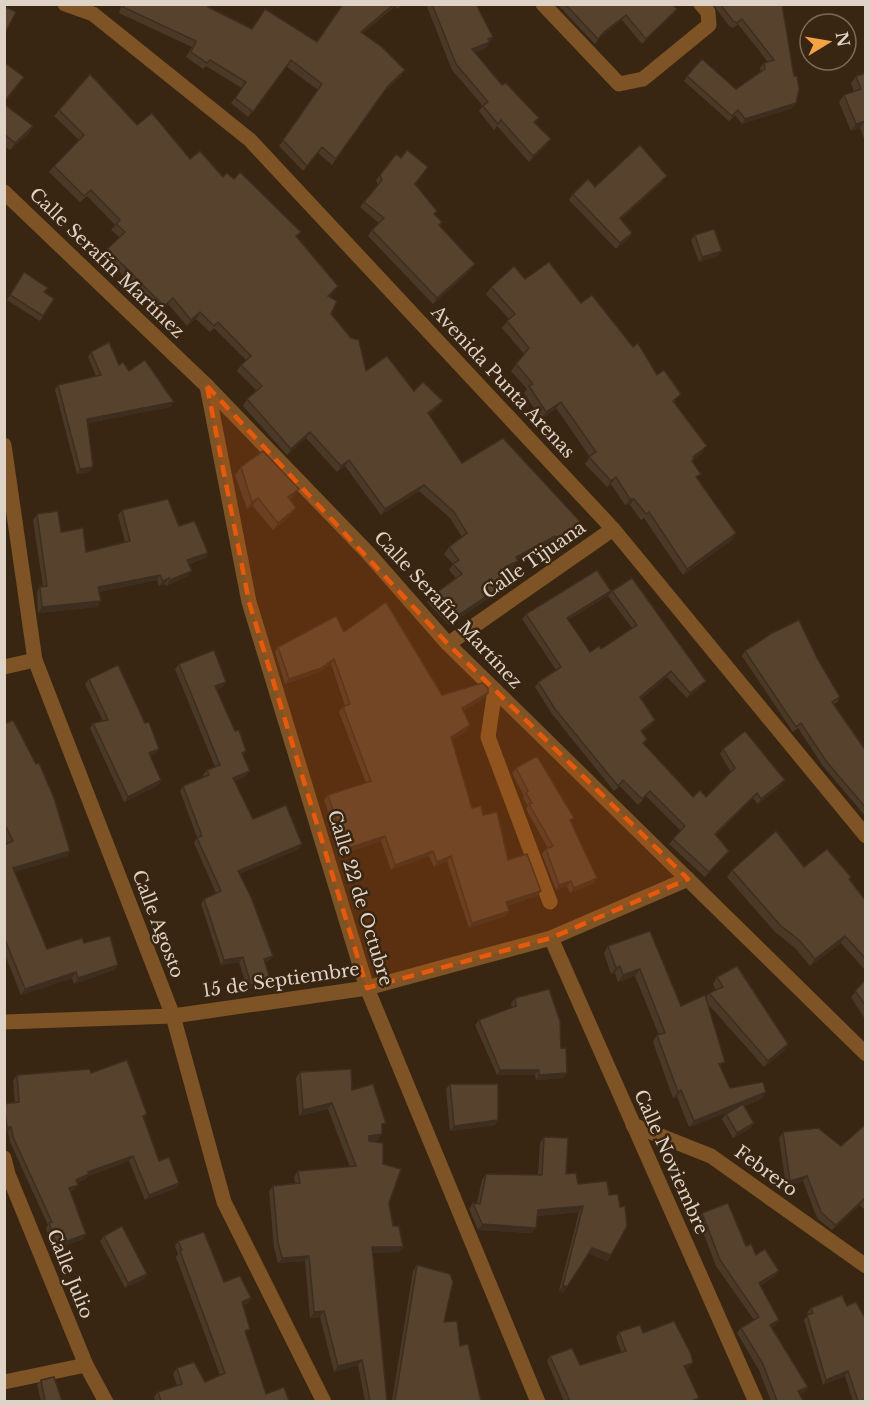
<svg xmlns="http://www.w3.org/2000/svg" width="870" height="1406" font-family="'Libre Baskerville',serif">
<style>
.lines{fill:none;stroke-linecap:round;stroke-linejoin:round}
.minor{stroke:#7e5325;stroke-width:15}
.wall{fill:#4b3928}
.shaded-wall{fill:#3d2e20}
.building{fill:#57422e;stroke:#3d2e20;stroke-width:1.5}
.marked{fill:#e8590c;fill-opacity:0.2;stroke:#e8590c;stroke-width:4.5;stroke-dasharray:12 8;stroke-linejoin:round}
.labels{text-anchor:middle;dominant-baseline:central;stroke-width:5;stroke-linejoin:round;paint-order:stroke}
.street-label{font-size:18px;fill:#dfd2c6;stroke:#392612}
</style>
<rect width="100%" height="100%" fill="#392612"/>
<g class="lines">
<g class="minor">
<polyline points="65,4 93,14 250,140 613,529 866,836"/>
<polyline points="543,4 619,84 643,79 709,25 708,12 701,4"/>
<polyline points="4,192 207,386 369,554 448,644 866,1054"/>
<polyline points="207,386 249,602 367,988 538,1402"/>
<polyline points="4,445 35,660 173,1016 224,1202 324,1402"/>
<polyline points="448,644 613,529"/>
<polyline points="4,667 35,660"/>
<polyline points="495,690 488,737 550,902"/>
<polyline points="551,938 756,1402"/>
<polyline points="4,1022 173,1016 367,988 551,938 688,879"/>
<polyline points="633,1125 711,1156 866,1266"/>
<polyline points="4,1158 8,1174 86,1365 106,1402"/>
<polyline points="4,1382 86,1365"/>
</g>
</g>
<g class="wall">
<polygon points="122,4 209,4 208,7 251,29 317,42 343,4 402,4 398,9 395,6 363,33 401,76 384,92 332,165 318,153 303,171 279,146 318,90 286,66 248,117 231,103 242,88 206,66 203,69 186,57 192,47 119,13"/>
<polygon points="426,4 476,4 493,37 486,48 475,52 502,85 539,118 535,123 551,139 546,145 529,162 497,126 494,130 479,111 483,106 452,70"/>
<polygon points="557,4 672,4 677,9 673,14 642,44 622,20 600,37 595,44"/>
<polygon points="713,4 782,4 792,108 742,124 735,115 729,121 684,81 687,76 736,89 761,72 760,68 764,63 768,62 738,24 733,28 729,26"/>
<polygon points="866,73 866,144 860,128 851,131 839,102 844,95 854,92 851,83 856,76"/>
<polygon points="4,104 33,126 28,134 10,150 4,146"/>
<polygon points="59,110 137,125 190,159 223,177 297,237 338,286 329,297 331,314 366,371 414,391 443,401 438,407 429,415 462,463 587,529 582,535 558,551 551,542 517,560 512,568 518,575 514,581 449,625 427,602 432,596 456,578 449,570 453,564 444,554 449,547 462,537 450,518 419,491 381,515 345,466 337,472 306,438 287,455 243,406 247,399 257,391 237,371 241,365 246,360 214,328 210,332 196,319 187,326 168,304 160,312 102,255 107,249 119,237 111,230 115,225 87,196 80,202 49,172 54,166 79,140 54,116"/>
<polygon points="380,175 416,185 435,215 439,225 471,270 433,304 368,236 372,230 379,223 360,207 378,185 376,180"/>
<polygon points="663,181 621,219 632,233 628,239 616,249 569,200 573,194 595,187"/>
<polygon points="695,235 718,256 699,262 691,240"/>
<polygon points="24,272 44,292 54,299 40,321 7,300"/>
<polygon points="525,279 581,303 633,347 657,375 676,401 674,403 702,453 694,459 692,462 697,479 732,540 683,575 644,518 641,520 630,505 625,505 611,484 607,487 585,464 590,457 556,408 541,419 524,393 527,389 511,371 524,354 502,328 509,319 486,294 491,287"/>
<polygon points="91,352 119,365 174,402 170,407 88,423 90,472 77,474 55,390 58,385 96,376 88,357"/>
<polygon points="241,467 299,489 293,496 290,499 290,516 273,530 253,506 247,509 235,475"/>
<polygon points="122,510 179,526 208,553 205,558 189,564 188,576 166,586 165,584 159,586 157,580 99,592 101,601 97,607 38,613 37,592 40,587 43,586 33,520 37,514 61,532 86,552 125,542 118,515"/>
<polygon points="611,591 607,596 568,620 590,652 601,649 632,628 608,596 612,591 702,686 687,698 667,677 641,699 655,720 652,725 642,732 647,739 644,744 693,797 706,797 731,772 720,754 723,749 781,786 758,804 753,798 716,835 729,851 725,856 705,877 669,844 681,831 646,796 638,805 620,786 614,791 552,714 535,687 538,682 556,670 522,619 526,614"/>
<polygon points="344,632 442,695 488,693 484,698 463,711 467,730 452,740 472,808 483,815 508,860 541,891 537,896 508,905 509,911 506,916 469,928 447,861 434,867 429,856 391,870 381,841 343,854 324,800 328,795 366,783 339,712 343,707 345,706 331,664 317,673 285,684 275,652 278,647"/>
<polygon points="745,651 817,658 840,697 837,702 834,704 866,751 866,817 823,766 798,728 793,732 742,656"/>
<polygon points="179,664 223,687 216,689 235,731 246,751 243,755 246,776 235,781 253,819 299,849 239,874 269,961 265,962 270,979 267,984 248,990 239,962 221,965 201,904 204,899 216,893 194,843 197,837 180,791 183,786 204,777 203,775 207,770 215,767 175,669"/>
<polygon points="89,679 145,723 159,749 155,754 150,756 161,780 158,785 124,802 90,728 93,723 103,721 85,684"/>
<polygon points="4,724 70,851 67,856 15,872 47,949 84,943 118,965 114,970 74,984 72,978 21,995 4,952 4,845 7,844 4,837"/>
<polygon points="516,768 571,821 594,883 570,893 567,886 556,890 542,854 546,849 548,848 526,809 528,806 523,798 524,796 512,773"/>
<polygon points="732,870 851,877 849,880 866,901 866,971 841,943 810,966 795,948 775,932 727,877"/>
<polygon points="650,931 681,1006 706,997 709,993 716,990 713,984 717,977 784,1051 764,1067 708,1004 721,1068 730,1088 766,1092 762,1099 744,1106 751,1128 733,1138 722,1119 726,1114 733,1110 689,1127 677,1097 673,1098 653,1042 657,1035 659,1035 635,976 618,982 615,973 611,974 604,953 608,946"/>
<polygon points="866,979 866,1021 851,997"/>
<polygon points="515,998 561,1048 567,1073 563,1078 536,1080 535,1075 497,1075 475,1025 479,1020 512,1008 511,1003"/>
<polygon points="300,1072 352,1090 382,1128 378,1140 369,1141 383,1164 393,1226 403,1247 399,1252 373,1253 387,1401 365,1401 358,1365 334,1372 320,1317 310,1318 305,1261 278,1263 274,1247 269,1191 273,1186 295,1183 294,1177 298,1171 350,1167 328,1109 299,1116 296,1078"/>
<polygon points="91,1073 147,1114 144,1118 159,1161 179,1183 176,1188 145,1200 129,1161 88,1176 85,1179 77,1183 78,1185 74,1190 70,1191 86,1234 83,1239 53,1250 46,1228 48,1225 10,1142 8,1132 4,1132 4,1104 15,1102 13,1080 17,1075"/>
<polygon points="450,1084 498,1120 495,1125 450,1131 446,1089"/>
<polygon points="866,1124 866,1211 860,1205 832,1230 824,1224 817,1218 803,1181 786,1186 779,1138 783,1132 841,1146"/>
<polygon points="544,1137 566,1174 578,1184 611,1255 607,1261 588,1253 563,1293 559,1291 579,1212 537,1216 532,1233 478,1230 469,1209 473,1203 477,1203 482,1180 486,1174 538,1175 540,1143"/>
<polygon points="702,1213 746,1246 756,1255 775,1276 760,1286 779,1320 775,1325 771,1328 805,1392 800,1394 803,1401 771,1401 759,1370 737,1333 741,1328 754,1320 716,1266 698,1219"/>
<polygon points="104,1236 147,1274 144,1279 125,1288 100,1241"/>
<polygon points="178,1241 224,1282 251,1298 248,1303 243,1305 246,1335 266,1394 289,1401 155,1401 154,1397 158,1392 177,1386 173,1374 177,1368 205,1382 220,1375 176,1257 178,1254 175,1246"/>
<polygon points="417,1265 444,1322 460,1346 480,1401 392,1401 413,1271"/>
<polygon points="847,1306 866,1401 853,1401 845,1376 823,1385 804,1320 808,1315 807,1313 811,1308"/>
<polygon points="619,1332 643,1333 689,1368 685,1369 697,1401 564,1401 547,1361 550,1356 580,1365 621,1352 616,1337"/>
<polygon points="41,1380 62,1401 41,1401 37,1385"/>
</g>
<g class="shaded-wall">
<polygon points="394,4 396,4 357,38 361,32"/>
<polygon points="677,9 673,14 642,44 646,39"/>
<polygon points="626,15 622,20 600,37 604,32"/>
<polygon points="493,37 486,48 468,55 472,49 488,39"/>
<polygon points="405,70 401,76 384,92 332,165 388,86"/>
<polygon points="796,103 792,108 742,124 745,119"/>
<polygon points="865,121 860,128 851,131 856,124"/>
<polygon points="33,126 28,134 10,150 15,143"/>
<polygon points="551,139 546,145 529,162 533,156"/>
<polygon points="667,176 663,181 616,224 620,218"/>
<polygon points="632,233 628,239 616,249 620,243"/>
<polygon points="722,251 718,256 699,262 702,257"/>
<polygon points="475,264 471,270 433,304 437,298"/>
<polygon points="173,298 168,304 160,312 164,306"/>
<polygon points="200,312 196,319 187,326 191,320"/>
<polygon points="443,401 438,407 424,419 428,413"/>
<polygon points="174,402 170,407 84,424 87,419"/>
<polygon points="561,402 556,408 541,419 546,412"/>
<polygon points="310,432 306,438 287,455 291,449"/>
<polygon points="707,446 702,453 688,464 693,457"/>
<polygon points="349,460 345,466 337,472 341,466"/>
<polygon points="93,467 90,472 77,474 80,469"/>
<polygon points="616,477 611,484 607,487 611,481"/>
<polygon points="424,485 419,491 381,515 385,509"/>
<polygon points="299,489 293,496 283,504 288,497"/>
<polygon points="258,498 253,506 247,509 252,502"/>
<polygon points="630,499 634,499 630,505 625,505"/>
<polygon points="296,508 290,516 273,530 278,523"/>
<polygon points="587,529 582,535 558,551 562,545"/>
<polygon points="736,533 732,540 683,575 687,569"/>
<polygon points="555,536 551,542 511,564 516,557"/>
<polygon points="208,553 205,558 183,565 187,560"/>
<polygon points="518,561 513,567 505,572 509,565"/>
<polygon points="192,571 188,576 166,586 170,580"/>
<polygon points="160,575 157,580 94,593 98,587"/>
<polygon points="518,575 514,581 449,625 454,618"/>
<polygon points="169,578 165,584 159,586 163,581"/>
<polygon points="611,591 607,596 563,623 567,618"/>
<polygon points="101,601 97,607 38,613 42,607"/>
<polygon points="334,659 331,664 317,673 285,684 289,679"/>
<polygon points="671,671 667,677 637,703 640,697"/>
<polygon points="706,681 702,686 687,698 690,693"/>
<polygon points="226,682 223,687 211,691 215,686"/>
<polygon points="488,693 484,698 458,713 462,708"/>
<polygon points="655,720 652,725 637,736 641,731"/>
<polygon points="470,725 467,730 448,742 451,737"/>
<polygon points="159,749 155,754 145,758 149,753"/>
<polygon points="250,771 246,776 230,783 233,778"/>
<polygon points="161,780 158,785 124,802 128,797"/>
<polygon points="785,780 781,786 758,804 761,799"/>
<polygon points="757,793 753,798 711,839 715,834"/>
<polygon points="385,836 381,841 343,854 346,849"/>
<polygon points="302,844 299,849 234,876 238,871"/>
<polygon points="70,851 67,856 9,874 13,868"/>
<polygon points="433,851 429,856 391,870 395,865"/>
<polygon points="729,851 725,856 705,877 709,872"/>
<polygon points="451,856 447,861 434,867 437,862"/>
<polygon points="597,878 594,883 570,893 574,888"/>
<polygon points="571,881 567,886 556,890 559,885"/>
<polygon points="541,891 537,896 503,907 506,902"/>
<polygon points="509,911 506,916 469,928 472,923"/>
<polygon points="845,936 841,943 810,966 815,959"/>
<polygon points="273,956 269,961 261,964 264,959"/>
<polygon points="243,957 239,962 221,965 224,960"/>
<polygon points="118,965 114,970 74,984 78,978"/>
<polygon points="620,966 615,973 611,974 616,968"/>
<polygon points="640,969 635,976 618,982 623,975"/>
<polygon points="76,972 72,978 21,995 25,989"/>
<polygon points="270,979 267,984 248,990 251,985"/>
<polygon points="788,1044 784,1051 764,1067 768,1061"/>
<polygon points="500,1070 539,1070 535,1075 497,1075"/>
<polygon points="567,1073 563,1078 536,1080 539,1075"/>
<polygon points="681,1090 677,1097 673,1098 678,1092"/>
<polygon points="766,1092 762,1099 689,1127 694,1121"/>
<polygon points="332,1103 328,1109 299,1116 303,1110"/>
<polygon points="498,1120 495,1125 450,1131 454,1126"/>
<polygon points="754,1123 751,1128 733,1138 737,1133"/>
<polygon points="7,1127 11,1127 8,1132 4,1132"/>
<polygon points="382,1134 378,1140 365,1141 369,1136"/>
<polygon points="133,1156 129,1161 88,1176 85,1179 73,1185 76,1180 88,1172"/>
<polygon points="807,1176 803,1181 786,1186 790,1181"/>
<polygon points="179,1183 176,1188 145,1200 149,1195"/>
<polygon points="78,1185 74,1190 65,1193 69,1188"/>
<polygon points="864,1199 860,1205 832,1230 836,1225"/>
<polygon points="583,1206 579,1212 533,1216 538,1210"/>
<polygon points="482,1224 536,1228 532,1233 478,1230"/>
<polygon points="86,1234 83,1239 53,1250 57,1245"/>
<polygon points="372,1247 403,1247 399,1252 368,1253"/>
<polygon points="592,1248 611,1255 607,1261 588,1253"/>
<polygon points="309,1256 305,1261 278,1263 282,1258"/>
<polygon points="779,1271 775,1276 755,1289 759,1283"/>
<polygon points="147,1274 144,1279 125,1288 128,1283"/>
<polygon points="563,1285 567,1287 563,1293 559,1291"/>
<polygon points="251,1298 248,1303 238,1307 242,1302"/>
<polygon points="324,1311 320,1317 310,1318 314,1312"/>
<polygon points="779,1320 775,1325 766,1331 770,1325"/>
<polygon points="362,1360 358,1365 334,1372 338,1366"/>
<polygon points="693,1363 689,1368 680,1371 684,1366"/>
<polygon points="848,1371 845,1376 823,1385 826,1380"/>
<polygon points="808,1387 805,1392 794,1396 798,1391"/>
</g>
<g class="building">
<polygon points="124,4 209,4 208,7 252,29 265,9 317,42 343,4 394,4 361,32 382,47 405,70 388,86 336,159 322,147 307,166 283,140 322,84 291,60 253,112 235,98 246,82 210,60 207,63 191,52 196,41 123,7"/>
<polygon points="432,4 476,4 493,37 488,39 490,42 472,49 502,85 506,83 539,118 534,122 551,139 533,156 501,120 498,124 483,106 488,102 456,64"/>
<polygon points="565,4 672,4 677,9 646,39 626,15 604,32 598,39"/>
<polygon points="720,4 782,4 794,76 797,76 799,89 796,103 745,119 738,110 732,116 687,76 702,59 736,89 765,69 764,63 774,60 742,19 737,23 733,21"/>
<polygon points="4,6 16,12 4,35"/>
<polygon points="4,62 24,77 4,102"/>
<polygon points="866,73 866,122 865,121 856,124 844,95 861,89 856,76"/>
<polygon points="90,74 137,125 152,113 190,159 200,151 223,177 227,173 234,179 240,172 301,232 296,236 338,286 328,296 337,301 331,314 351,338 359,340 366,371 387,356 414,391 423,382 443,401 428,413 462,463 503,438 587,529 562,545 555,536 516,557 518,561 509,565 518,575 454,618 432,596 462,574 453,564 459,560 449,547 467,533 454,512 424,485 385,509 349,460 341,466 310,432 291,449 247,399 262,386 241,365 251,356 218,322 214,326 200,312 191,320 173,298 164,306 107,249 125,232 116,224 120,220 91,190 84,196 54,166 84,135 59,110"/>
<polygon points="4,104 33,126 15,143 4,134"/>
<polygon points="640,145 667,176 620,218 632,233 620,243 573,194 588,179 595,187"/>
<polygon points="407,150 428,167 415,184 437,211 434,214 442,222 439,225 475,264 437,298 372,230 384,218 364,202 382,180 380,175 396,154 401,158"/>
<polygon points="714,229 722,251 702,257 695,235"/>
<polygon points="549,262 581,303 592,295 633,347 638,343 657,375 664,370 681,394 673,401 707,446 693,457 694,459 692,461 701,474 696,477 736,533 687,569 649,512 646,514 634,499 630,499 616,477 611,481 589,457 596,452 561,402 546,412 529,386 533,384 516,364 529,348 507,321 515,314 491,287 514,266 525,279"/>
<polygon points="24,272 48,288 44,292 54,299 43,316 10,295"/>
<polygon points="109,342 119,365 123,362 129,371 145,360 174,402 87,419 93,467 80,469 58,385 101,375 91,352"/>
<polygon points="263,451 299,489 288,497 296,508 278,523 258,498 252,502 241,467"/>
<polygon points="168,499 179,526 194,521 196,524 208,553 187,560 192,571 170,580 169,578 163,581 160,575 98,587 101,601 42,607 40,587 47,586 37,514 58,511 61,532 83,528 86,552 130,541 122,510"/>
<polygon points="597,570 611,591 567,618 590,652 599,646 601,649 637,625 612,591 632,578 706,681 690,693 671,671 640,697 655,720 641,731 647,739 643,743 693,797 700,790 706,797 735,768 723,749 745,731 785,780 761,799 757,793 715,834 729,851 709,872 673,839 685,826 650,791 642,799 623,780 618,786 555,709 538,682 561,667 526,614"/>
<polygon points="386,602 442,695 482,683 488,688 488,693 462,708 470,725 451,737 472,808 481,806 483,815 497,812 508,860 527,854 541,891 506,902 509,911 472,923 451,856 437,862 433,851 395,865 385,836 346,849 328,795 371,781 343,707 350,704 334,659 321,668 289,679 278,647 336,616 344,632"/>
<polygon points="799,620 817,658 840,697 832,702 866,751 866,808 826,761 801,723 796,727 745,651 772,633"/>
<polygon points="214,650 226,682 215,686 235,731 239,730 246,751 242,753 250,771 233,778 253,819 286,805 302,844 238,871 251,897 273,956 264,959 270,979 251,985 243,957 224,960 204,899 221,891 197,838 202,836 183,786 209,775 207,770 220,765 179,664"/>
<polygon points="118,665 145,723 149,722 159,749 149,753 161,780 128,797 93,723 108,720 89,679"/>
<polygon points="13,720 36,764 39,763 54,798 70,851 13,868 47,949 82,938 84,943 110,936 118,965 78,978 76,972 25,989 4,937 4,845 13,841 4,823 4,724"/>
<polygon points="537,756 574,818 570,820 597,878 574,888 571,881 559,885 546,849 553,846 529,804 532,803 526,793 528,791 516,768"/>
<polygon points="776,831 804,867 827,849 851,877 849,879 866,901 866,959 845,936 815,959 800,941 780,925 732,870"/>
<polygon points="650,931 681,1006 705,995 725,1062 719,1064 730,1088 763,1082 766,1092 694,1121 681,1090 678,1092 657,1035 665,1033 640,969 623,975 620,966 616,968 608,946"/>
<polygon points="737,966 788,1044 768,1061 709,993 723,987 717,977"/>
<polygon points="866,979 866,1006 855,991"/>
<polygon points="549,989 560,1021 561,1048 566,1048 567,1073 539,1075 539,1070 500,1070 479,1020 516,1006 515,998"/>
<polygon points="127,1060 147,1114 143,1116 159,1161 169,1157 179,1183 149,1195 133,1156 88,1172 89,1174 76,1180 78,1185 69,1188 86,1234 57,1245 49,1223 52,1222 13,1137 11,1127 7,1127 4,1104 19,1102 17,1075 90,1069 91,1073"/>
<polygon points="351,1069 352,1090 373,1084 386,1123 382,1124 382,1134 369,1136 369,1141 383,1143 383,1164 401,1169 389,1203 393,1226 399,1226 403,1247 372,1247 387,1401 370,1401 362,1360 338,1366 324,1311 314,1312 309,1256 282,1258 278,1242 273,1186 300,1183 298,1171 356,1166 332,1103 303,1110 300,1072"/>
<polygon points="450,1084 498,1084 498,1120 454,1126"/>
<polygon points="743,1104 754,1123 737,1133 726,1114"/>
<polygon points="866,1124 866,1201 864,1199 836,1225 828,1219 821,1212 807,1176 790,1181 783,1132 818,1128 841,1146"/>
<polygon points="544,1137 568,1138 566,1174 576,1173 578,1184 607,1181 609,1195 618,1194 620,1207 625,1206 627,1226 611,1255 592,1248 567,1287 563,1285 583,1206 538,1210 536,1228 482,1224 473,1203 480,1204 486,1174 542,1175"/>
<polygon points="728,1203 746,1246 751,1244 756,1255 765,1249 779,1271 759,1283 779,1320 770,1325 808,1387 798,1391 803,1401 777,1401 763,1364 741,1328 759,1317 720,1260 702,1213"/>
<polygon points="122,1226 147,1274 128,1283 104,1236"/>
<polygon points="204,1232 224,1282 240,1276 251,1298 242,1302 250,1329 245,1331 266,1394 284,1387 289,1401 161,1401 158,1392 182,1384 177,1368 194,1362 205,1382 225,1373 180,1251 182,1250 178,1241"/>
<polygon points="417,1265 450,1274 453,1282 444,1322 457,1321 460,1346 468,1344 481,1401 395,1401"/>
<polygon points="842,1295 847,1306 856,1302 866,1320 866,1401 858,1401 848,1371 826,1380 807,1315 813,1313 811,1308"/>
<polygon points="674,1321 691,1354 693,1363 684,1366 699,1398 692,1401 570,1401 550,1356 572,1348 580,1365 626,1351 619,1332 640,1325 643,1333"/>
<polygon points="54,1377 62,1401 45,1401 41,1380"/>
</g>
<path class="marked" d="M207,386L448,644L688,879L551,938L367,988L249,602Z"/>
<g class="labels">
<g class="street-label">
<text transform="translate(107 263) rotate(44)">Calle Serafín Martínez</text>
<text transform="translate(503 382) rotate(47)">Avenida Punta Arenas</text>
<text transform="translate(534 560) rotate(-35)">Calle Tijuana</text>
<text transform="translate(448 610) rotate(47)">Calle Serafín Martínez</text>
<text transform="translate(360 898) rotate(73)">Calle 22 de Octubre</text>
<text transform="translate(158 924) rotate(69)">Calle Agosto</text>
<text transform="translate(281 980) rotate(-8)">15 de Septiembre</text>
<text transform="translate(671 1162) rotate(66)">Calle Noviembre</text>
<text transform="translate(766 1171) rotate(36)">Febrero</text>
<text transform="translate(70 1274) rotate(68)">Calle Julio</text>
</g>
</g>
<rect width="870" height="1406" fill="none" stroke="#dfd2c6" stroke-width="12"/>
<g transform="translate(828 42) rotate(79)"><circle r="28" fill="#392612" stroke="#7b6b5a" stroke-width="1.5"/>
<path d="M0-4.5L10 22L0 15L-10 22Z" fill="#f5a246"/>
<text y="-9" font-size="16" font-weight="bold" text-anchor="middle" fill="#dfd2c6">N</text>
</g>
</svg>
